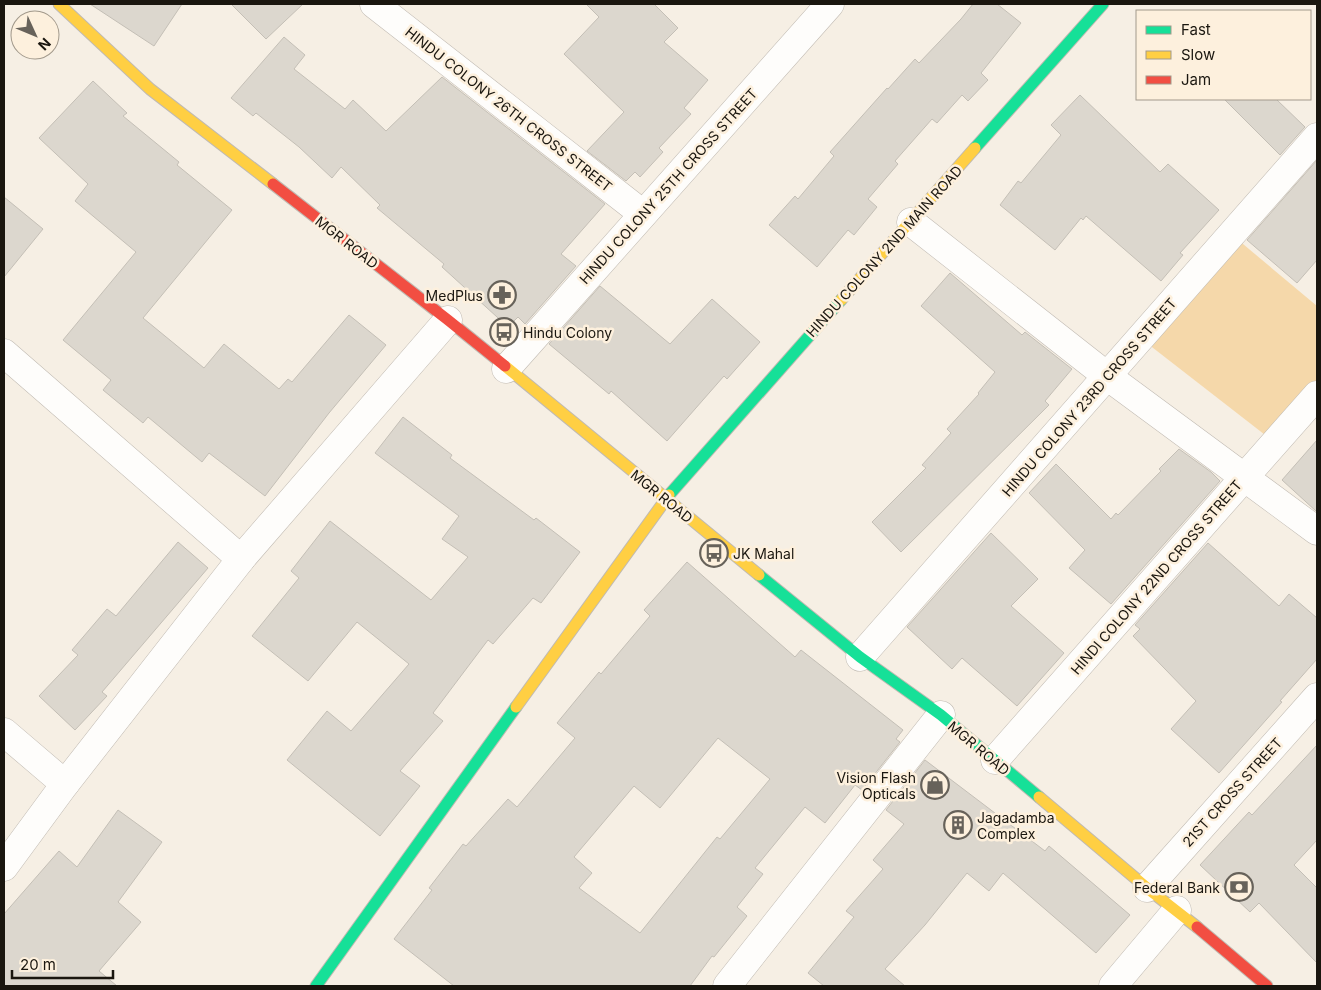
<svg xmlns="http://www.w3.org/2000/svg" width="1321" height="990" font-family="Inter,sans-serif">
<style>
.green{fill:#f5d8aa}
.building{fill:#dcd7ce;stroke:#c4bfb6;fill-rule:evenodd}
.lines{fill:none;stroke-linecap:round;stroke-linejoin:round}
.street-casing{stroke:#c0bab2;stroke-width:29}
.fast-casing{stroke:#c0bab2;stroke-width:13}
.slow-casing{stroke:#c0bab2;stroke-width:13}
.jam-casing{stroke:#c0bab2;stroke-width:13}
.street{stroke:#fefdfb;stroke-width:28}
.fast{stroke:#16e098;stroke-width:11}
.slow{stroke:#ffcf43;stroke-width:11}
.jam{stroke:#f24e42;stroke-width:11}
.labels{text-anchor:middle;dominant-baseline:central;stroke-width:5;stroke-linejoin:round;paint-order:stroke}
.street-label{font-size:14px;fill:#1a160f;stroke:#fdf0dd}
.poi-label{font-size:14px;fill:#1a160f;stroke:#fdf0dd;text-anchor:end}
</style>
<rect width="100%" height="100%" fill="#f6efe4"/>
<polygon class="green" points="1237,239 1317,306 1317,384 1269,438 1148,344"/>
<g class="building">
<polygon points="90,4 182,4 154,46"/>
<polygon points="231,4 303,4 266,39"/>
<polygon points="586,4 654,4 678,28 664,42 708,80 684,108 691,114 659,148 663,152 640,177 635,172 626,181 587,151 624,112 564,54 599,17"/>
<polygon points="973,4 997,4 1021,23 981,73 988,80 968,101 962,95 937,123 932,119 895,161 898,164 868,199 877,207 854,235 848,230 817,267 769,225 795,196 798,199 834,156 830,152 887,88 888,89 915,59 919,63 961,19"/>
<polygon points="284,37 305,55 294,69 345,109 353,100 386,131 442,77 605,204 561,254 576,266 525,324 518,317 508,327 442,267 444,264 377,208 380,205 341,167 332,178 299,147 256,113 253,116 231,98"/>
<polygon points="93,81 127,113 123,116 179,162 177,165 232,210 143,318 204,368 224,344 279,389 288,379 292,382 349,315 386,345 329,413 265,496 209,453 202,462 148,417 143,423 103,390 111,380 63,340 136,252 75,201 88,184 39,138"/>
<polygon points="1080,95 1160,172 1168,164 1219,210 1180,253 1183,255 1161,281 1086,216 1083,220 1081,218 1055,250 1000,205 1018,181 1021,183 1061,135 1051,125"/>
<polygon points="1224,99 1276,99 1305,127 1280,155"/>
<polygon points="1317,160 1317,260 1297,283 1247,240"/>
<polygon points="4,197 43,229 4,277"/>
<polygon points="950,273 1022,335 1025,332 1072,369 1045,401 1049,405 901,552 872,522 926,468 922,465 951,433 947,429 979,394 978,393 995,372 921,306"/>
<polygon points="600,286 670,344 712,299 760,342 727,379 724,376 667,441 611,391 609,394 549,344"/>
<polygon points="403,417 452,455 450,458 534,520 536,518 580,552 541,603 533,598 493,644 488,640 433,713 443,721 400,771 420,786 380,836 287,760 327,711 351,731 409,664 357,622 308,681 252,636 299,578 291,571 330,521 431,600 468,557 442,539 459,516 375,453"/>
<polygon points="1317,440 1317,512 1282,480"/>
<polygon points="1179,449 1211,472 1220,481 1111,604 1069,568 1085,550 1029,493 1056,464 1111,519 1116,513 1118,515 1161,471 1159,469"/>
<polygon points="991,533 1038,579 1011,606 1064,653 1017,706 962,658 952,669 907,627"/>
<polygon points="178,542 208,568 102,692 107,696 75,730 39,696 78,655 72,650 107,609 116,616"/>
<polygon points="1208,543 1279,606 1289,594 1317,618 1317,659 1280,701 1282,702 1219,773 1171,729 1196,701 1133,636 1140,629 1135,625"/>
<path d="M687,562L795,657L801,650L903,730L896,739L900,742L862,790L855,785L825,823L805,807L755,868L763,874L737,907L747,916L714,957L712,956L690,986H454L394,939L432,890L429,888L463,844L466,846L508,799L517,807L575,738L557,723L599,672L601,674L650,616L644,610ZM718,738L770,779L720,839L717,837L640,933L579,888L592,873L574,857L634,786L660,808Z"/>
<polygon points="1317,745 1317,840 1294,865 1317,888 1317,963 1259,903 1250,912 1200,865 1249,812 1252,815"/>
<polygon points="925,760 1045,851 1049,846 1130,915 1096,953 1003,873 989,891 967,873 925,925 885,969 905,986 824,986 808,973 854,917 846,911 883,869 873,860 904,824 886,810"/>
<polygon points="118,810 162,842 118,902 141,922 99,971 117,986 4,986 4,914 59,851 77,867"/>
</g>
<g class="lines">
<defs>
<g id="street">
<polyline points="374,4 643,214"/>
<polyline points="911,222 1107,376 1317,531"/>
<polyline points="4,353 241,559"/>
<polyline points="506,369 830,4"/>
<polyline points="860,657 1317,137"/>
<polyline points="4,732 65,784"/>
<polyline points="995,760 1317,395"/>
<polyline points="4,867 65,784 241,559 448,320"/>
<polyline points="1147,888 1317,697"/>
<polyline points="727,986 941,715"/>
<polyline points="1113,986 1177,910"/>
</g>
<g id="fast">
<polyline points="975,148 1103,4"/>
<polyline points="669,495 841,300"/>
<polyline points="759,575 860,657 941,715 1039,797"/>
<polyline points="316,986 516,707"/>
</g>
<g id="slow">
<polyline points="59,4 150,89 273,184"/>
<polyline points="841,300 975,148"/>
<polyline points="505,366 759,575"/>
<polyline points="516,707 669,495"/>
<polyline points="1039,797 1147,888 1197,927"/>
</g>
<g id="jam">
<polyline points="273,184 448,320 505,366"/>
<polyline points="1197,927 1267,986"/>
</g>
</defs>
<use href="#street" class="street-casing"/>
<use href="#fast" class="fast-casing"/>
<use href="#slow" class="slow-casing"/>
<use href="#jam" class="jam-casing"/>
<use href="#street" class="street"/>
<use href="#fast" class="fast"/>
<use href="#slow" class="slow"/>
<use href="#jam" class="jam"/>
</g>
<defs>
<symbol id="pharmacy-ring" viewBox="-11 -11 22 22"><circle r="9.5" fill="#fdf0dd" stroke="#67625a" stroke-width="1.5"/><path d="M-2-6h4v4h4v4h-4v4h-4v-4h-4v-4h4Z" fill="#67625a"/></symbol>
<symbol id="bus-ring" viewBox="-11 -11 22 22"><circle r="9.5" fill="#fdf0dd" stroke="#67625a" stroke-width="1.5"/><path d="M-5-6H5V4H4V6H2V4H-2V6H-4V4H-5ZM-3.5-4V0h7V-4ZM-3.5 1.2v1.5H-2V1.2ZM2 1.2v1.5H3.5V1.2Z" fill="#67625a"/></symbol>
<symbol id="shop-ring" viewBox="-11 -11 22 22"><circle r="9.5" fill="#fdf0dd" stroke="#67625a" stroke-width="1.5"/><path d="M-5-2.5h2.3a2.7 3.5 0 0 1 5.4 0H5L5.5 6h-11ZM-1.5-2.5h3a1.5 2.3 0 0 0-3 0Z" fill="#67625a"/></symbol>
<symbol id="building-ring" viewBox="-11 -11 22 22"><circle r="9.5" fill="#fdf0dd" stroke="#67625a" stroke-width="1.5"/><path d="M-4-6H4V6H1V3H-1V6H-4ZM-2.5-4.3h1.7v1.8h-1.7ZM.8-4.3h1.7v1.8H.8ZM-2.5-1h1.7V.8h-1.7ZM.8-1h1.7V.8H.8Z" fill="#67625a"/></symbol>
<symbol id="bank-ring" viewBox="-11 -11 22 22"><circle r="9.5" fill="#fdf0dd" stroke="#67625a" stroke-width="1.5"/><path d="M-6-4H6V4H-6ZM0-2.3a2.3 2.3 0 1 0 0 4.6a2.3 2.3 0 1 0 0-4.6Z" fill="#67625a"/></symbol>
</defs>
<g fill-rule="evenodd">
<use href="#pharmacy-ring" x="486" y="279" width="32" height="32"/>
<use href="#bus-ring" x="488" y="316" width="32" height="32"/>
<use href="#bus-ring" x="698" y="537" width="32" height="32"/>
<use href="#shop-ring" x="919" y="769" width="32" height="32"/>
<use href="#building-ring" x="942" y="809" width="32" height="32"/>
<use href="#bank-ring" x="1223" y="871" width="32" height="32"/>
</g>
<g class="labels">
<g class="street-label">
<text transform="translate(509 109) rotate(38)">HINDU COLONY 26TH CROSS STREET</text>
<text transform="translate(668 186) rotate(-48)">HINDU COLONY 25TH CROSS STREET</text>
<text transform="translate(347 242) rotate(38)">MGR ROAD</text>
<text transform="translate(884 251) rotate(-48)">HINDU COLONY 2ND MAIN ROAD</text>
<text transform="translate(1089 397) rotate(-49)">HINDU COLONY 23RD CROSS STREET</text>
<text transform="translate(662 496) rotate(39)">MGR ROAD</text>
<text transform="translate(1156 577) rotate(-49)">HINDI COLONY 22ND CROSS STREET</text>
<text transform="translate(979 748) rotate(40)">MGR ROAD</text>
<text transform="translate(1232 792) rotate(-48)">21ST CROSS STREET</text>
</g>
<g class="poi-label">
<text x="483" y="295">MedPlus</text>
<text x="523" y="332" text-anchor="start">Hindu Colony</text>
<text x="733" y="553" text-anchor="start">JK Mahal</text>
<text x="916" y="777">Vision Flash<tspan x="916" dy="16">Opticals</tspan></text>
<text x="977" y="817" text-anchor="start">Jagadamba<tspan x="977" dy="16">Complex</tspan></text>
<text x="1220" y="887">Federal Bank</text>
</g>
</g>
<rect width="1321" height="990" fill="none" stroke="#1a160f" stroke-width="10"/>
<rect x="1136" y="10" width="175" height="90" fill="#fdf0dd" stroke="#a2998b"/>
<rect x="1146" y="26" width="25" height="8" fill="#16e098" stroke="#a2998b"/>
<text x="1181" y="35" font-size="15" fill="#1a160f">Fast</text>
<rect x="1146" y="51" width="25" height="8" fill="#ffcf43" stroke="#a2998b"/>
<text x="1181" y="60" font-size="15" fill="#1a160f">Slow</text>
<rect x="1146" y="76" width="25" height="8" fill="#f24e42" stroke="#a2998b"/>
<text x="1181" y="85" font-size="15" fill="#1a160f">Jam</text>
<g transform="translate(35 35) rotate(134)"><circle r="24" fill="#fdf0dd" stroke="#a2998b"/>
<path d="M0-4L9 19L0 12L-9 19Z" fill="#67625a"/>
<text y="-8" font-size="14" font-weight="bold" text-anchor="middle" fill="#1a160f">N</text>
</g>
<path d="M12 970v8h101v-8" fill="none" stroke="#1a160f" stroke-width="2.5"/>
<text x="20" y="970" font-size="15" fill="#1a160f" stroke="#fdf0dd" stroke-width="4" paint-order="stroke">20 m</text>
</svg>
